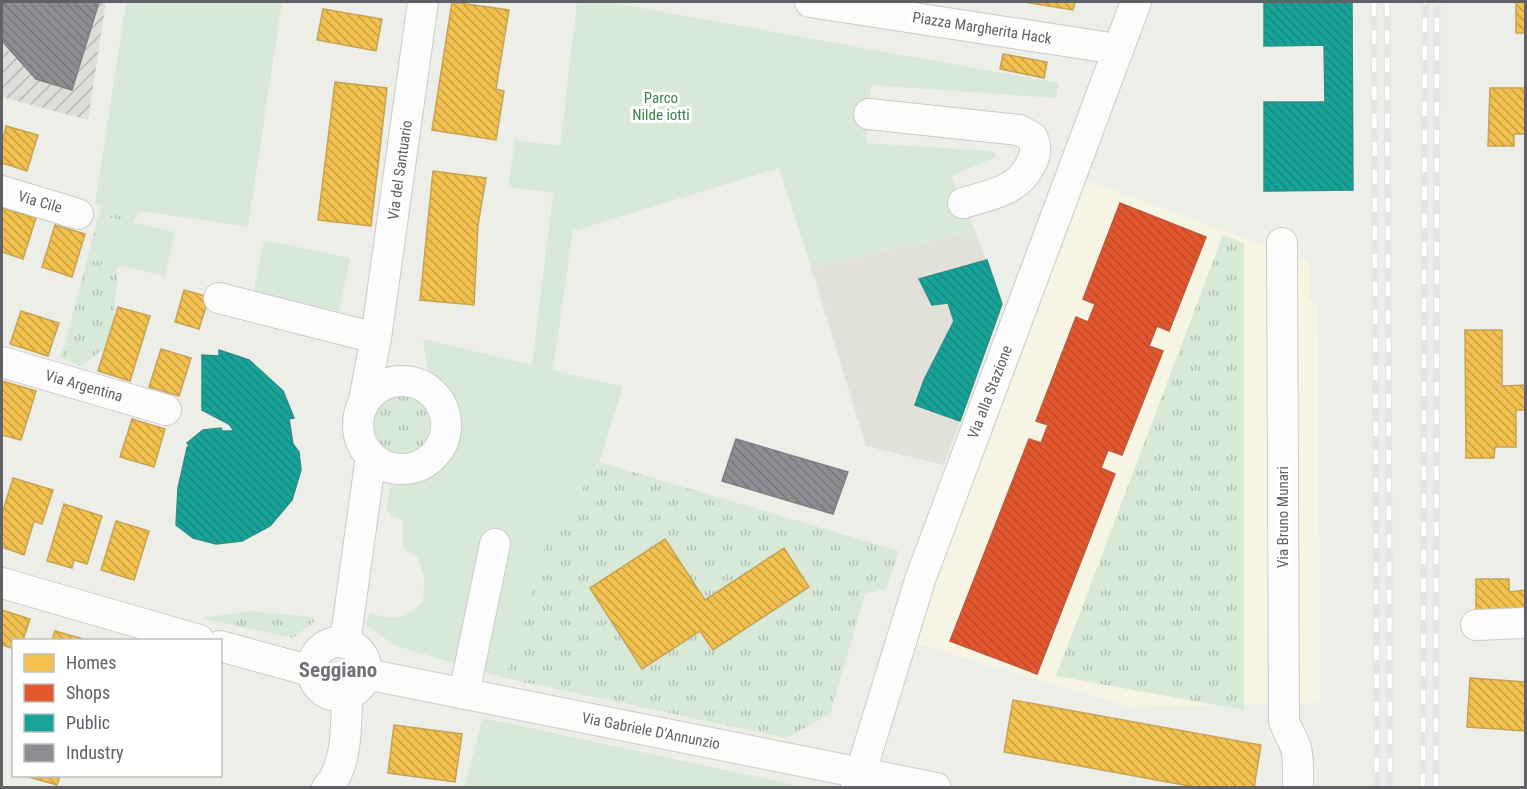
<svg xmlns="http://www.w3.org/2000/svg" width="1527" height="789" font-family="'Roboto Condensed',sans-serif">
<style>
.commercial{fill:#f6f5e4}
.industrial{fill:url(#industrial-furrows)}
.education{fill:#e1e0d9}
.grass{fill:url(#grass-tufts);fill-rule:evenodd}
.park{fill:#d8e9d8}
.homes{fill:url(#homes-back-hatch);stroke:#c6a455;stroke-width:1.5}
.shops{fill:url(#shops-back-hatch);stroke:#bc5a3f;stroke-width:1.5}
.public{fill:url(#public-back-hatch);stroke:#2d8f89;stroke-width:1.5}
.industry{fill:url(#industry-back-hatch);stroke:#7f8085;stroke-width:1.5}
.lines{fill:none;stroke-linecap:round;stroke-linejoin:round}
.minor-casing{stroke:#cacaca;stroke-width:32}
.minor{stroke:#fcfcfc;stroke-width:30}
.rail-casing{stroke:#e4e5e4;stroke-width:7}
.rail{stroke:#fff;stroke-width:4.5;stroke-dasharray:14;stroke-linecap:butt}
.labels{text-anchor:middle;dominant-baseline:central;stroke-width:6;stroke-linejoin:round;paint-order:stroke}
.street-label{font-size:15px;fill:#5f6166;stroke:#fff}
.park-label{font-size:15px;fill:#3a8248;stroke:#fff}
.district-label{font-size:21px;font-weight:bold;fill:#707378;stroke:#fff}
</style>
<defs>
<pattern id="industrial-furrows" width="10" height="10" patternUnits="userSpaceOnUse" patternTransform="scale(1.5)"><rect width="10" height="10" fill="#deddd9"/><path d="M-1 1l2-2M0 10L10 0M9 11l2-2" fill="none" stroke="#b7b7b4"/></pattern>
<pattern id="grass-tufts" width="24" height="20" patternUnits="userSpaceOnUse" patternTransform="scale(1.5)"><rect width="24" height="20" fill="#d8e9d8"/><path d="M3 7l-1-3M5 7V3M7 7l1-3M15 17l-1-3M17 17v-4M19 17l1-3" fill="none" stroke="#b2c0b3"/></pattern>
<pattern id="homes-back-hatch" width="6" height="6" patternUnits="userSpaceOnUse" patternTransform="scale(1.5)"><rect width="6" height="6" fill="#f2c14e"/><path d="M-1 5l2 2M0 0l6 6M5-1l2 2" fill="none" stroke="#c7a045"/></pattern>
<pattern id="shops-back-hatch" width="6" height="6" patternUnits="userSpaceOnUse" patternTransform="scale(1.5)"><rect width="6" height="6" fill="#e4572e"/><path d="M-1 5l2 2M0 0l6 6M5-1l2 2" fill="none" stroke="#bc4b2b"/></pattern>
<pattern id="public-back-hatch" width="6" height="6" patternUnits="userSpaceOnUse" patternTransform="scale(1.5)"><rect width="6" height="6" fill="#17a398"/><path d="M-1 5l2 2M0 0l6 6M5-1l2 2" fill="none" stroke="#188880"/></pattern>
<pattern id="industry-back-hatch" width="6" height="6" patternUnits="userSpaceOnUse" patternTransform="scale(1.5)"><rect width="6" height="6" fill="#8d8d92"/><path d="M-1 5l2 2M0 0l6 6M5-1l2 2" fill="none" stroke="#76777b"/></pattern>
</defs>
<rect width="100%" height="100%" fill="#eeeee9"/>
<polygon class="commercial" points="1078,177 1309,262 1309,299 1318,307 1320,703 1130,707 907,641"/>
<polygon class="industrial" points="2,2 106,2 88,120 2,97"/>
<polygon class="education" points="975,231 1002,304 944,465 866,446 811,267"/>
<g class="grass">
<polygon points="133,85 151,200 128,227 118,264 112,343 81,366 61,358"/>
<polygon points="1223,235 1244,243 1244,710 1056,676"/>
<circle cx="401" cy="425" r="29"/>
<path d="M599,462L899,551L886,589L865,594L830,714L786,738L505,678L544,549ZM665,539L705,600L784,548L809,587L713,649L700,631L642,669L590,588Z"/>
<polygon points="250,611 314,617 314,622 293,638 201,618"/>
</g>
<g class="park">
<polygon points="126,2 282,2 248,227 95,204"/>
<path d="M577,2H608L1059,83L1056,98L871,85L866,143L993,151L996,157L951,176L975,231L811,267L779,168L573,231L553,370L623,387L599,462L544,549L505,678L396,646L366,625L370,613C396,621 402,620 423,602L424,578L418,558L403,548V520L391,516L387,510L389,491L393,481C404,480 415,481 425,477C459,461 471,414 446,385C442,379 434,375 428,371L423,339L532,365L553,193L508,187L515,140L560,146Z"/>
<polygon points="100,215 175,232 165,276 90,259"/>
<polygon points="264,240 350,258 339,311 253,293"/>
<polygon points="483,718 791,784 799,787 464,787"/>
</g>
<g class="homes">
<polygon points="452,2 509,10 496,89 504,91 496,140 432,130"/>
<polygon points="1024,2 1075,2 1073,10"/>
<rect x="1516" y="2" width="10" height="31"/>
<polygon points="323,9 382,19 376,51 317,40"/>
<polygon points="1003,54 1047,62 1044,78 1000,69"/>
<polygon points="335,82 387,88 371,226 318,220"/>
<polygon points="1490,88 1526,88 1526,134 1514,134 1514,146 1488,146"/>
<polygon points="6,126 38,135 27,171 2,163 2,143"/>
<polygon points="433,171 486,178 478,225 474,305 420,300"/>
<polygon points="2,208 36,218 23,259 2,252"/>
<polygon points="55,225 85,234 72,277 42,267"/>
<polygon points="184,290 209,297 199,329 175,322"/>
<polygon points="118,307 150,316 130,381 98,371"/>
<polygon points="21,311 59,323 48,356 10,344"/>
<polygon points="1465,330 1502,330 1502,386 1526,385 1526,410 1516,410 1516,447 1495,447 1494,458 1466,458"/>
<polygon points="161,349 191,358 179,396 149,387"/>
<polygon points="2,381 36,391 21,440 2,435"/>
<polygon points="132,419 165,429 154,467 120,457"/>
<polygon points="13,478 53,490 42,524 34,521 24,555 2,547 2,514"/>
<polygon points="64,504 102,516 87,564 74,560 72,568 47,561"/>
<polygon points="116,521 149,531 134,580 101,570"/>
<polygon points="665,539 705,600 784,548 809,587 713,650 700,631 642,669 590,588"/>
<polygon points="1476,579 1509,579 1509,592 1526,590 1526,614 1476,615"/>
<polygon points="2,610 30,619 23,640 14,640 14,649 2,645"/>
<polygon points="55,631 87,640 52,640"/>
<polygon points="1470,678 1526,682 1526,731 1467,727"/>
<polygon points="1013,700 1261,745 1254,788 1200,788 1004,752"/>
<polygon points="394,725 462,734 455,782 388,773"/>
<polygon points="25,776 60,776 57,785"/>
</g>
<polygon class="shops" points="1120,203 1206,237 1169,331 1157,326 1149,346 1163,351 1122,455 1108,450 1101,468 1115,474 1037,674 950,641 1029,439 1041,443 1048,425 1036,421 1076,317 1088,322 1095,304 1083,299"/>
<g class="public">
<polygon points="1264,2 1352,2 1353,190 1264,191 1264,102 1325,102 1324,45 1264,46"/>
<polygon points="987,260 1002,304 960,421 915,405 924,380 954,321 948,303 932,305 919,279"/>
<polygon points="219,350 249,360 283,391 294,418 289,419 293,444 299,452 301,470 292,500 270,526 242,541 216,544 193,538 176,525 178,488 187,448 189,445 187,443 203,430 221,428 222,431 234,431 229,424 202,410 202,355 219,356"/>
</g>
<g class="industry">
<polygon points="2,2 99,2 72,90 36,79 2,41"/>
<polygon points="736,439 848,472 833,514 722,481"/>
</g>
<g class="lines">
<defs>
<g id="minor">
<polyline points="810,2 1104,47 1117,52"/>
<path d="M869,114L1019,130L1032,137C1037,146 1036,155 1031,164C1018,191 990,195 963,203"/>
<polyline points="2,191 78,214"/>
<path d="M1282,243L1284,721C1287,730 1293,739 1296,748C1299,761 1298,774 1298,788"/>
<polyline points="219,298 376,338"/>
<polyline points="2,362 166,410"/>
<circle cx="402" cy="425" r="44"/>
<polyline points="363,405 376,338 423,2"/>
<polyline points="2,583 199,640"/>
<polyline points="1476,625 1526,623"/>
<circle cx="339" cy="669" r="27"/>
<polyline points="345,643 371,456"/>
<polyline points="220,646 311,671"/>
<polyline points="366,674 936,788"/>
<polyline points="464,694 495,544"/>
<path d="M327,788C348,766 346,724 347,696"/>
<polyline points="856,788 920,580 1136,2"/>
</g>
</defs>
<use href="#minor" class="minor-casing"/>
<use href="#minor" class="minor"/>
<defs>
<g id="rail">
<polyline points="1374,2 1377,788"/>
<polyline points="1387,2 1390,788"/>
<polyline points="1423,788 1425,2"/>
<polyline points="1436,788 1437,2"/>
</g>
</defs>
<use href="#rail" class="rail-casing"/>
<use href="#rail" class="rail"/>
</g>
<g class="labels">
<g class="street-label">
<text transform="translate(982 28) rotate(9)">Piazza Margherita Hack</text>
<text transform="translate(400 170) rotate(-82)">Via del Santuario</text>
<text transform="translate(40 202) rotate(16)">Via Cile</text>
<text transform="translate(84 386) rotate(16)">Via Argentina</text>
<text transform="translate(990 392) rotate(-69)">Via alla Stazione</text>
<text transform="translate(1283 517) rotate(-90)">Via Bruno Munari</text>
<text transform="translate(651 731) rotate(11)">Via Gabriele D'Annunzio</text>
</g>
<g class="park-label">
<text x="661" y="98">Parco<tspan x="661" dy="17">Nilde iotti</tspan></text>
</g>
<g class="district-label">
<text x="338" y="670">Seggiano</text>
</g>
</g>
<rect width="1527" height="789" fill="none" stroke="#5f6166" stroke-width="6"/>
<rect x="12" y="639" width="210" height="138" fill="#ffffff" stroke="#bfc0c2" stroke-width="1.5"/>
<rect x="24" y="654" width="30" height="18" fill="#f2c14e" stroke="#bfc0c2" stroke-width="1.5"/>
<text x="66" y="669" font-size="18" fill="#5f6166">Homes</text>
<rect x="24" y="684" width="30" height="18" fill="#e4572e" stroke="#bfc0c2" stroke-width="1.5"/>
<text x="66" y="699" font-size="18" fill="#5f6166">Shops</text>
<rect x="24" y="714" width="30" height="18" fill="#17a398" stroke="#bfc0c2" stroke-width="1.5"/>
<text x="66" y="729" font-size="18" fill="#5f6166">Public</text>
<rect x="24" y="744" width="30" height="18" fill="#8d8d92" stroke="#bfc0c2" stroke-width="1.5"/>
<text x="66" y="759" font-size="18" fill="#5f6166">Industry</text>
</svg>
